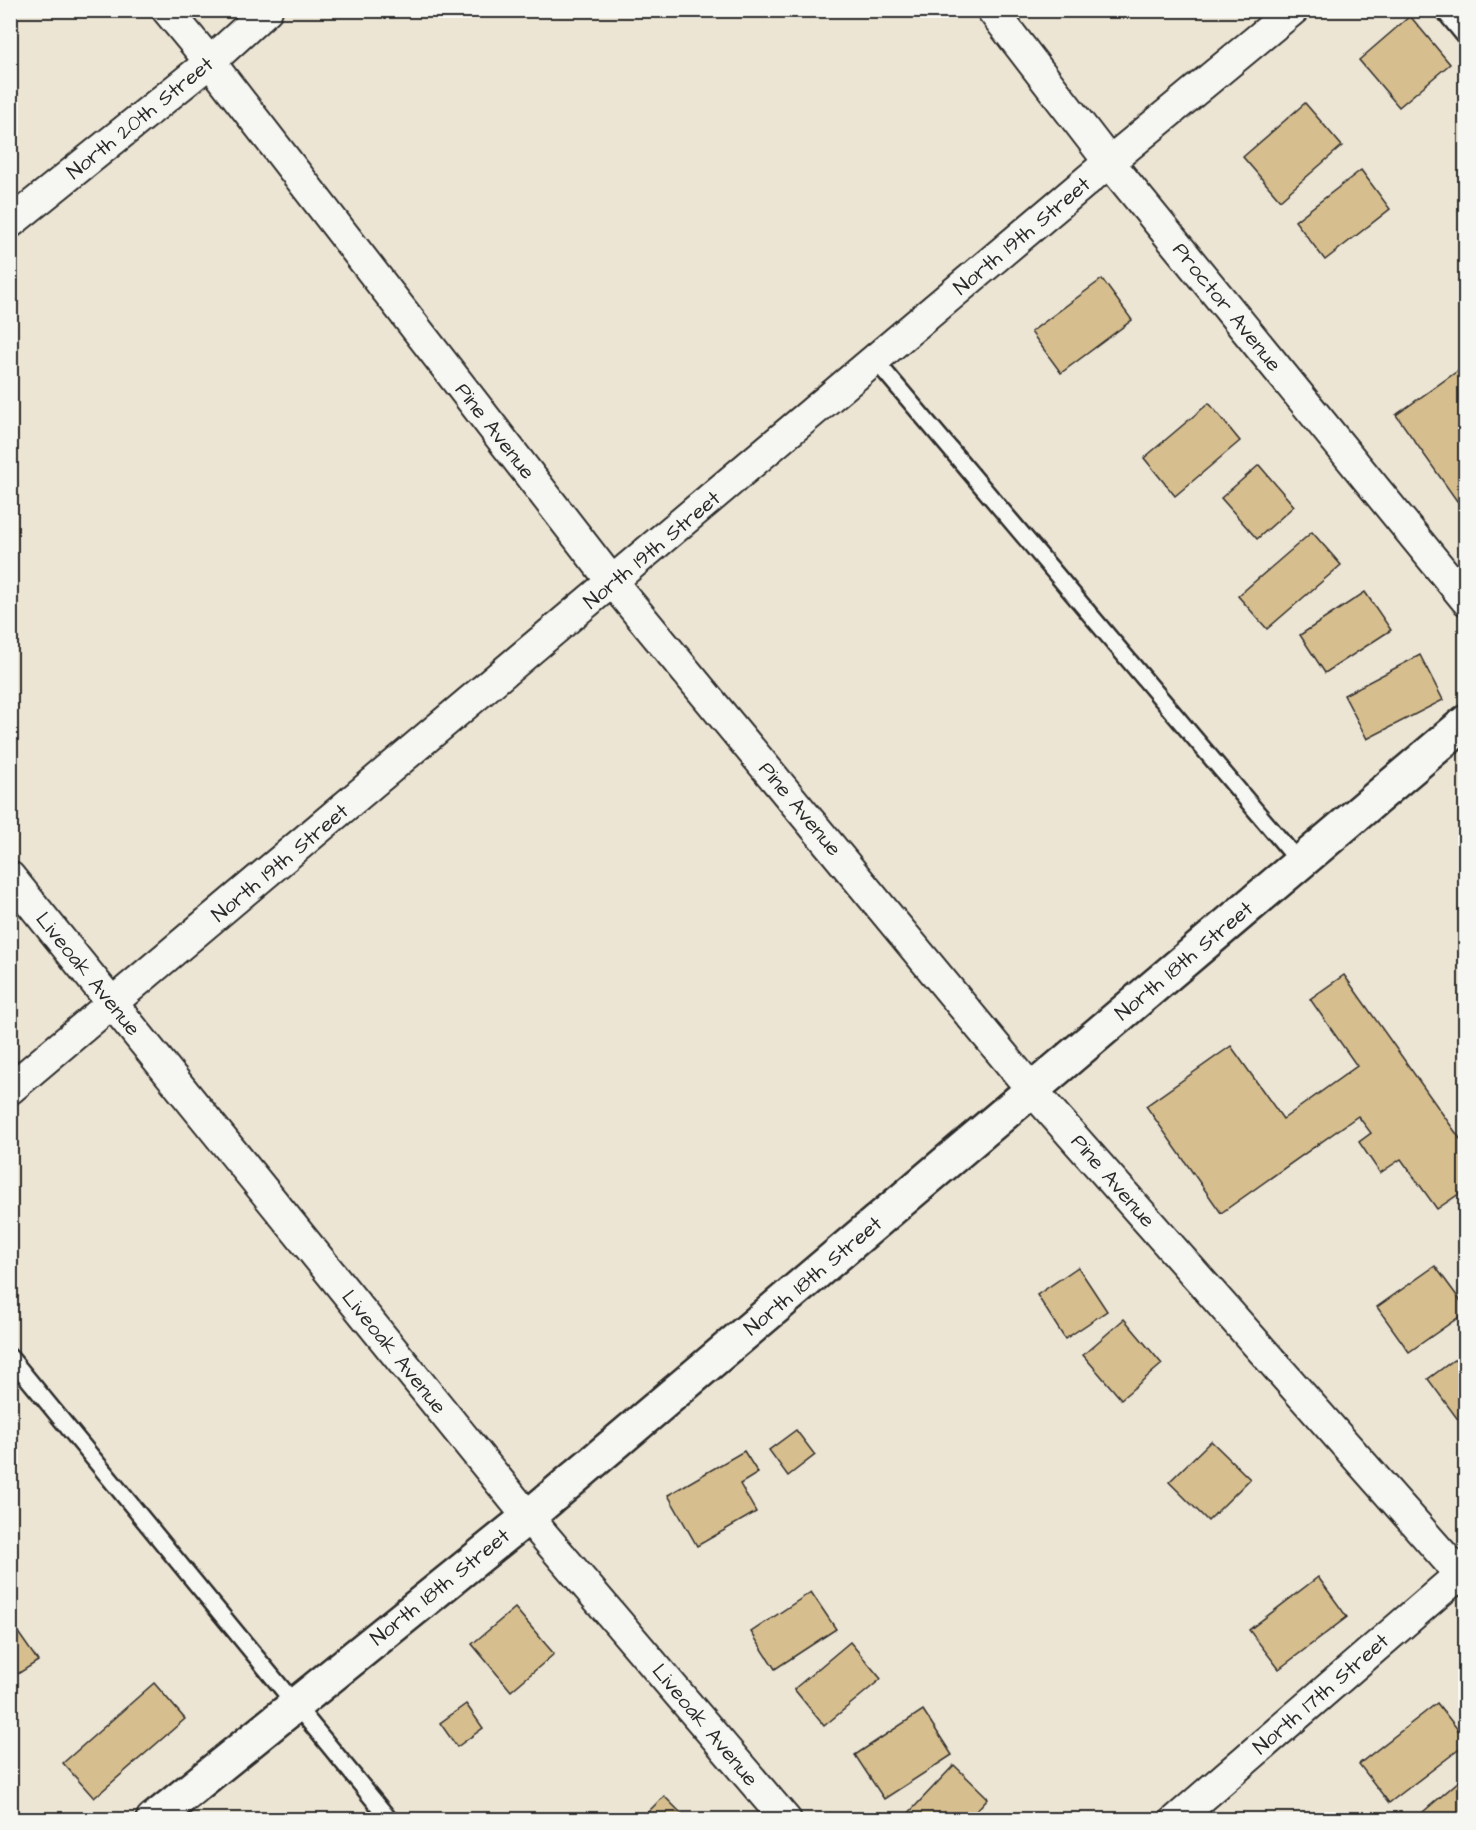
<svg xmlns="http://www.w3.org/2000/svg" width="1476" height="1830" font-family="'Architects Daughter',sans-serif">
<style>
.building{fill:#d7be8e;stroke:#2b2b2b;stroke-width:1.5}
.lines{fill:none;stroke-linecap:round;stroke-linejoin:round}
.lane-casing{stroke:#2b2b2b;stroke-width:20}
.street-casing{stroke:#2b2b2b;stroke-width:34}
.primary-casing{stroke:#2b2b2b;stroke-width:38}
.lane{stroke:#f6f6f2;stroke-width:15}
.street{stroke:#f6f6f2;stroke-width:30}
.primary{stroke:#f6f6f2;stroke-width:33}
.labels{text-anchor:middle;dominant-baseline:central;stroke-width:4.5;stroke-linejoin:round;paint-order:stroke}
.street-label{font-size:21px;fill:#2b2b2b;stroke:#f6f6f2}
</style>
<rect width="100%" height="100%" fill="#ede5d4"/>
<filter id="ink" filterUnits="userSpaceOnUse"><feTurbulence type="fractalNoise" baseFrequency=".0167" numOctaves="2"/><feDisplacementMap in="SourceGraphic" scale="12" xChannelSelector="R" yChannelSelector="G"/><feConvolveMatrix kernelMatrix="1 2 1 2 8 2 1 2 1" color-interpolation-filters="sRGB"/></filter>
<g filter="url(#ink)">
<g class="building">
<polygon points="1410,16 1450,64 1399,107 1359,60"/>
<polygon points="1305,103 1342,146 1280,200 1243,157"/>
<polygon points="1361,170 1390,209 1325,260 1295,221"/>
<polygon points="1102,279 1132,320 1061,373 1031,332"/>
<polygon points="1466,365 1466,494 1457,501 1396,415"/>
<polygon points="1209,403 1240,441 1175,496 1144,458"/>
<polygon points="1259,465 1294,506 1257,539 1221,498"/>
<polygon points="1312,532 1341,565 1267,629 1238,596"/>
<polygon points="1365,592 1391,630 1325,673 1300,635"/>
<polygon points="1420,655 1443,700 1367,739 1344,695"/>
<polygon points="1344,975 1466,1147 1466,1189 1437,1209 1401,1159 1380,1173 1359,1142 1371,1133 1358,1116 1221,1213 1146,1106 1231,1046 1283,1119 1357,1066 1310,999"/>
<polygon points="1435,1266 1466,1308 1466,1312 1409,1352 1377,1307"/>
<polygon points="1078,1267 1107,1311 1065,1339 1037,1295"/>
<polygon points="1124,1319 1162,1364 1121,1399 1083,1355"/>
<polygon points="1466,1351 1466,1422 1462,1425 1428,1379"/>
<polygon points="796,1430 815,1455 788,1476 769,1450"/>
<polygon points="1211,1441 1250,1479 1208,1521 1169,1482"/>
<polygon points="744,1451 758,1473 740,1484 756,1512 697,1546 668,1495"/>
<polygon points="1318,1577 1347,1617 1279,1669 1249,1630"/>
<polygon points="811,1592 836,1629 775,1669 751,1632"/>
<polygon points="515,1608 554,1654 511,1691 472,1644"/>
<polygon points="10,1621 38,1661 10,1679"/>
<polygon points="850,1642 881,1679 824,1726 794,1689"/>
<polygon points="154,1683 185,1719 94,1798 63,1763"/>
<polygon points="1437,1703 1466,1740 1466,1744 1389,1803 1359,1764"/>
<polygon points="466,1704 483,1728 457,1747 440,1723"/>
<polygon points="923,1710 952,1755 884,1799 855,1755"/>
<polygon points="954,1765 988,1798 968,1820 902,1820"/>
<polygon points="1466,1775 1466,1820 1418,1820 1416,1818"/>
<polygon points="664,1796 688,1820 640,1820"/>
</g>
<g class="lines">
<defs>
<g id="lane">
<polyline points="1443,10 1466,38"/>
<polyline points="875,360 1300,863"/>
<polyline points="10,1357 390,1820"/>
</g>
<g id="street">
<polyline points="167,10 210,62 613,583 1032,1090 1466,1581"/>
<polyline points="992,10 1109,162 1466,600"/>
<polyline points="10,223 210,62 267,10"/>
<polyline points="10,877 528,1517 786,1820"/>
<polyline points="10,1089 1109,162 1293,10"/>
<polyline points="1176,1820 1466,1569"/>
</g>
<polyline id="primary" points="153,1820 528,1517 1466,722"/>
</defs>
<use href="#lane" class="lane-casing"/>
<use href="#street" class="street-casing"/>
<use href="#primary" class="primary-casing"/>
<use href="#lane" class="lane"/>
<use href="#street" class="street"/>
<use href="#primary" class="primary"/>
</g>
</g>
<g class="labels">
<g class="street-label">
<text transform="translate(140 118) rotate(-39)">North 20th Street</text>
<text transform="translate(1022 236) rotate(-40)">North 19th Street</text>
<text transform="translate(1227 307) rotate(51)">Proctor Avenue</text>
<text transform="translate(495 431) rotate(52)">Pine Avenue</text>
<text transform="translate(652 550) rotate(-40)">North 19th Street</text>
<text transform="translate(800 809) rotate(50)">Pine Avenue</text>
<text transform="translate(280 863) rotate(-40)">North 19th Street</text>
<text transform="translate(1184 961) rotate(-40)">North 18th Street</text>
<text transform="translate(88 974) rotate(51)">Liveoak Avenue</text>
<text transform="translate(1113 1181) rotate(49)">Pine Avenue</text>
<text transform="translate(813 1276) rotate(-40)">North 18th Street</text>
<text transform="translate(394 1352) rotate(51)">Liveoak Avenue</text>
<text transform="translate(440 1587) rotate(-39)">North 18th Street</text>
<text transform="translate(1321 1694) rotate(-41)">North 17th Street</text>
<text transform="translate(705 1725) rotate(50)">Liveoak Avenue</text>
</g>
</g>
<rect width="1476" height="1830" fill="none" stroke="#f6f6f2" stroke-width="36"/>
<rect x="18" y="18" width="1440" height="1794" fill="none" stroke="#2b2b2b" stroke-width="2" filter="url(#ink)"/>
</svg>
